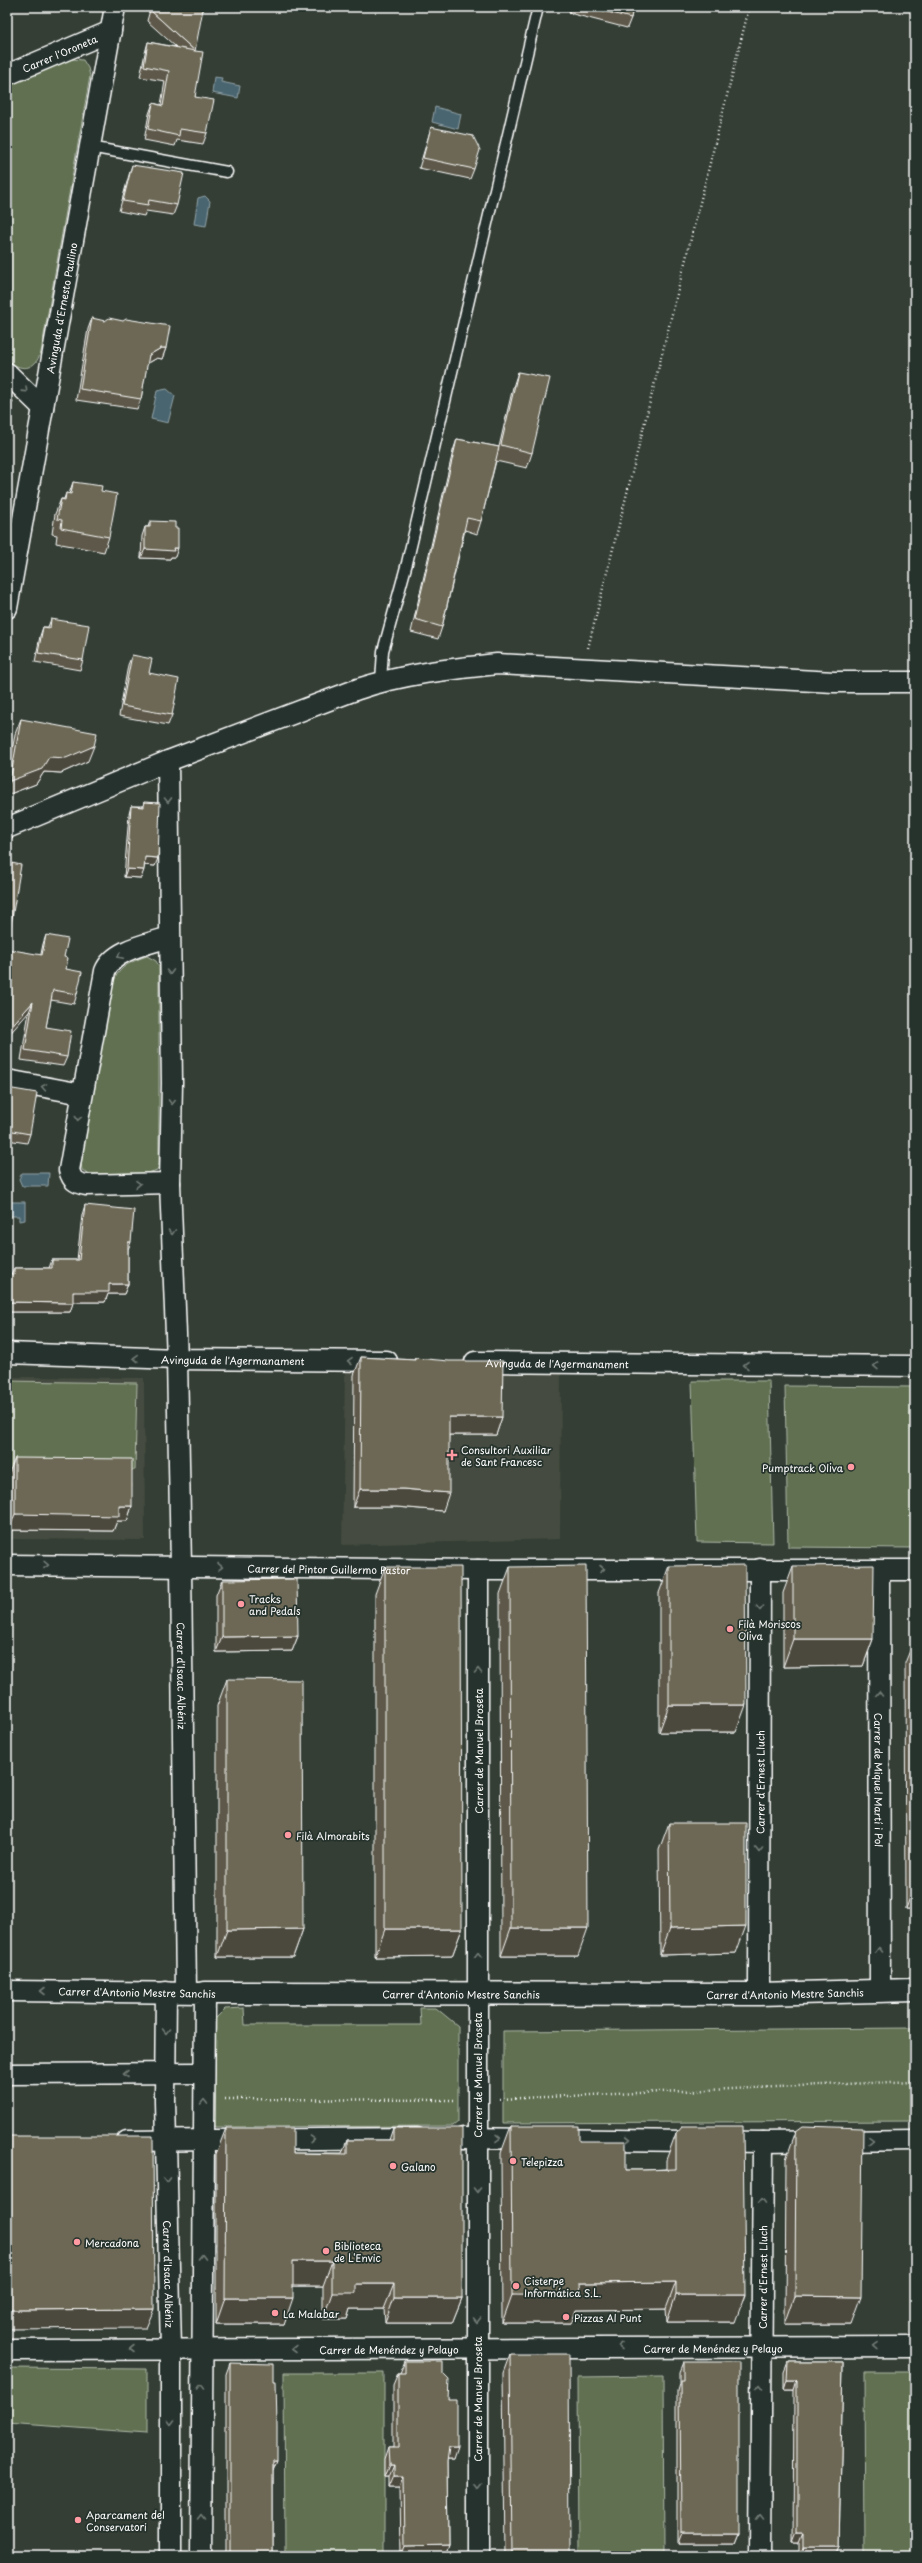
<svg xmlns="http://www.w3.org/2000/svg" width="922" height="2563" font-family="'Playpen Sans',sans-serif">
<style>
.built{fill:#454b3f}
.green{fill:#607051;stroke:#b0b8a8}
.water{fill:#4a6570;stroke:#92a3a9}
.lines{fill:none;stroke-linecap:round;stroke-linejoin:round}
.lane-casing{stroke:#fff;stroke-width:13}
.street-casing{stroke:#fff;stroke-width:23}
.secondary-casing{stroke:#fff;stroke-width:25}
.path{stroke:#fff;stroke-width:2.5;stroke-dasharray:1 3;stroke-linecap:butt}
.lane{stroke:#26332d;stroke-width:10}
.street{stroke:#26332d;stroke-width:20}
.secondary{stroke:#26332d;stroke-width:22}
.wall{fill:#5d5949;stroke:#fff}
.shaded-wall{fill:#4c493c;stroke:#fff}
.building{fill:#6c6855;stroke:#fff}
.oneway{stroke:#727a76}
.poi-dot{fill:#ff9aa2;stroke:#26332d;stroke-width:1.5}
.labels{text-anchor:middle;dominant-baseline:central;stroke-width:3.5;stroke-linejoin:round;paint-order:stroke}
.street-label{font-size:10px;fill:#fff;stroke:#26332d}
.poi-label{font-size:10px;fill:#fff;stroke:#26332d;text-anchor:start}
</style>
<rect width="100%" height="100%" fill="#343e35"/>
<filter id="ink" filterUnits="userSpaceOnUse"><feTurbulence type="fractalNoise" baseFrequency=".025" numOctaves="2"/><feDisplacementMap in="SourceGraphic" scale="8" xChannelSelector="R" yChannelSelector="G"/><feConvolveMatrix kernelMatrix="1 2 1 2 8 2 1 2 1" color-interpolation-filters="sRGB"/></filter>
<g filter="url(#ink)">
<g class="built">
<polygon points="345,1371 561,1372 560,1539 342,1545"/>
<polygon points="7,1377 144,1378 145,1540 7,1539"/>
</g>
<g class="green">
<path d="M72,59L83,60L88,68L90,76L41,352C35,371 20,372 7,359V86L63,60Z"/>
<path d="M147,956L156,961L159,966V1165L157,1170L145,1174H90L82,1170L81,1163L114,980C121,965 133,961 147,956Z"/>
<polygon points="7,1381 137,1383 135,1470 7,1469"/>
<polygon points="692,1381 769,1381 773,1543 697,1542"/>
<polygon points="785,1386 915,1387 915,1548 788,1547"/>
<polygon points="244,2008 245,2025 421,2025 420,2008 436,2008 458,2026 458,2122 453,2126 216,2127 211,2121 211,2023 225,2009"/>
<polygon points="915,2028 915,2121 503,2123 503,2031"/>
<polygon points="7,2368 147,2369 147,2433 7,2423"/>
<polygon points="864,2372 915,2372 915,2556 865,2556"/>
<polygon points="284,2373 384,2373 384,2556 285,2556"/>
<polygon points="663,2376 664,2556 579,2556 578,2377"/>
</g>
<g class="water">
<polygon points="65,7 82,7 74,12"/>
<polygon points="214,77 222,78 221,82 240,86 238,98 212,93"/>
<polygon points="435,107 461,114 458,129 432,122"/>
<polygon points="205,196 210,201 206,226 194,224 198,198"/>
<polygon points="167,389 175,396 168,423 151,419 157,391"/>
<polygon points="22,1173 49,1173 48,1186 22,1186 19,1179"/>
<polygon points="7,1202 25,1202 25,1220 19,1221 19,1216 7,1216"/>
</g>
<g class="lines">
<defs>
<g id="lane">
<polyline points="90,147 227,172"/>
<polyline points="381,681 383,651 407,563 538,7"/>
</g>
<g id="street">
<path id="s1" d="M7,75L111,31"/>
<polyline points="7,373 43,408"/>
<path id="s2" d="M7,608L115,7"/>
<path id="s3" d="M168,761L172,1083L170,1183L177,1359L181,1567L186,1992"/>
<path d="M7,828L168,761L358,689C403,674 450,669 497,664L834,682H915"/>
<path d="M169,937C149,944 114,949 105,971L69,1170C72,1180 75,1183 86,1185L170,1183"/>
<polyline points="7,1080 82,1094"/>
<path id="s4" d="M7,1353L177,1359L387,1361"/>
<path id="s5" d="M475,1362L915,1366"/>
<path id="s6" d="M7,1565L478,1570H915"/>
<path id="s7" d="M879,1571L880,1989"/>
<polyline points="7,1991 205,1993 201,2556"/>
<path id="s8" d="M166,1992L165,2101L171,2349V2556"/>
<path id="s9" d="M759,1994L760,1569"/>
<polyline points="7,2074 204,2073"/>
<polyline points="463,2138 763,2142 915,2140"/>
<polyline points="127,2141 417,2138"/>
<path id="s10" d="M7,2350L915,2347"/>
<polyline points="478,2556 478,1570"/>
<path id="s11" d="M760,2556L763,2142"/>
</g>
<g id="secondary">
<path id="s12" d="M205,1993L759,1994L915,1990"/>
</g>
</defs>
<use href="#lane" class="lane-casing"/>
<use href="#street" class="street-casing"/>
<use href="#secondary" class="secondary-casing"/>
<g class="path">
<polyline points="588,648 749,8"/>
<polyline points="225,2099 456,2100"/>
<polyline points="499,2099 915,2081"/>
</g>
<use href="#lane" class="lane"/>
<use href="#street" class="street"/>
<use href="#secondary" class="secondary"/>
</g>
<g class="wall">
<polygon points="570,7 633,7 631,18 627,28 569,13"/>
<polygon points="150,10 195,51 195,97 207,133 203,144 177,140 175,146 144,140 149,114 153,103 161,105 165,81 140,77 145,53 148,42 176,47 147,21"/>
<polygon points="431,127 474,169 470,179 419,168 428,138"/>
<polygon points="132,165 177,205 173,215 146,211 144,216 119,211 129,175"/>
<polygon points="92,318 166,348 162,359 157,358 147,364 141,399 137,409 76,400 88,329"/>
<polygon points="518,372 532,453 527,468 496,461 481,521 477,534 465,530 442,627 438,639 411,632 453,451 457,439 499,447 513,387"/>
<polygon points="73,482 101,491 109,537 104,552 56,543 57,535 52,534 55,514 61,499 64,499 66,493 69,494"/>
<polygon points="150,521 175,557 171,557 170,559 141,558 142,536 145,527 148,527"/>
<polygon points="51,619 83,660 80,670 35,662 40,636 43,627 48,627"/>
<polygon points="132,655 149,673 172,715 168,725 119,716 128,665"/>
<polygon points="21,719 88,761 61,773 44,772 36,784 7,795 7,781 15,734"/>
<polygon points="144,802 155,866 145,865 141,878 124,877 129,814 131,806 143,806"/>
<polygon points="46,935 64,957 66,969 77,994 74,1004 51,1000 46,1027 67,1057 63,1066 21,1060 29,1012 43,944"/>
<polygon points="7,1088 30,1134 27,1143 7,1140"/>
<polygon points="85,1205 128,1250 128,1284 124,1294 108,1294 105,1302 73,1302 70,1312 7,1312 7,1274 11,1274 14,1268 49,1268 52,1260 77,1260 82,1215"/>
<polygon points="361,1357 414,1360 415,1358 502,1417 496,1435 449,1435 443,1511 397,1507 353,1507 354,1375"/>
<polygon points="15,1458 132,1506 127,1521 117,1521 113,1531 9,1530 9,1473"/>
<polygon points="669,1566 736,1732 659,1732 659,1593"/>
<polygon points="793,1566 873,1639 863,1666 783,1667 783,1593"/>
<polygon points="385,1567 462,1929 452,1956 375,1957 375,1594"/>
<polygon points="510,1567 578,1956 501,1956 500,1594"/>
<polygon points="222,1580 298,1636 292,1651 216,1652 216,1595"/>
<polygon points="913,1643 915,1909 906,1909 905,1663"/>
<polygon points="227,1679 303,1929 293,1957 217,1957 217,1706"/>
<polygon points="669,1823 736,1953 660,1955 659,1850"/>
<polygon points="511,2126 579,2141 626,2170 644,2170 666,2169 666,2160 676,2133 735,2322 667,2322 666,2309 576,2310 571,2323 502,2323 501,2153"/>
<polygon points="226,2128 293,2153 342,2153 347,2140 389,2140 393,2128 462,2298 452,2323 385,2323 384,2309 350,2309 347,2319 323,2319 323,2286 293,2286 284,2324 216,2324 216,2154"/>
<polygon points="796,2131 851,2324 785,2324 786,2159"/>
<polygon points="510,2354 570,2556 505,2556 503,2373"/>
<polygon points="405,2361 443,2374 448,2400 453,2459 447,2459 447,2462 448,2544 444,2556 401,2556 400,2488 388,2488 388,2477 384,2477 384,2460 388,2448 393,2448 393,2385 398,2373 400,2373"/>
<polygon points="683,2362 739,2533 735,2543 677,2543 677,2391 679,2384 679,2372"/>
<polygon points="788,2362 843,2362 839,2547 835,2556 800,2556 800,2542 793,2542 794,2390 784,2390 784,2372"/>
<polygon points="230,2363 273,2470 273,2556 226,2556 226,2374"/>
</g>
<g class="shaded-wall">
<polygon points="161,348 166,348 162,359 157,358 145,365 149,355"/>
<polygon points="13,401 9,411 7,413 7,407"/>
<polygon points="178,548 175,557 171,557 170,559 141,558 145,549"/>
<polygon points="94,746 88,761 61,773 44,772 36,784 7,795 7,788 10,781 49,757"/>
<polygon points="145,857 158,858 155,866 142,865"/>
<polygon points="127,869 144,870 141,878 124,877"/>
<polygon points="33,1002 29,1012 7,1037 7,1031"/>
<polygon points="128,1242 131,1242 127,1252"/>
<polygon points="109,1284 128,1284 124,1294 108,1294 105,1302 70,1302 73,1292"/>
<polygon points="7,1302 73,1303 70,1312 7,1312"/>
<polygon points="449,1417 502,1417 496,1435 443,1435"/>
<polygon points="360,1489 403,1489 449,1493 443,1511 397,1507 353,1507"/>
<polygon points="119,1506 132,1506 127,1521 117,1521 113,1531 9,1530 15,1514"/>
<polygon points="298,1636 292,1651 216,1652 222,1637"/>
<polygon points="793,1639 873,1639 863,1666 783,1667"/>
<polygon points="669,1705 746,1705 736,1732 659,1732"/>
<polygon points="913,1889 915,1889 915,1909 906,1909"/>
<polygon points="746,1926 736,1953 660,1955 670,1928"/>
<polygon points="511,1928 588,1928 578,1956 501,1956"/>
<polygon points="303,1929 293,1957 217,1957 227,1930"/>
<polygon points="385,1929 462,1929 452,1956 375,1957"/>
<polygon points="293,2261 332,2261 323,2286 284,2286"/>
<polygon points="676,2282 666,2309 576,2310 571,2323 502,2323 512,2295 580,2283"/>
<polygon points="356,2284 394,2284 384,2309 350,2309 347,2319 323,2319 332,2293"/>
<polygon points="676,2295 745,2295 735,2322 667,2322"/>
<polygon points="795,2296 861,2297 851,2324 785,2324"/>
<polygon points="225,2298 293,2298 284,2324 216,2324"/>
<polygon points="394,2298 462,2298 452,2323 385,2323"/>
<polygon points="154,2309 146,2328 7,2329 7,2310"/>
<polygon points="787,2380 797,2380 794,2390 784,2390"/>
<polygon points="449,2447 457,2447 453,2459 445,2459"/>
<polygon points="273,2460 277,2460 273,2470"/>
<polygon points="389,2465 393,2465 388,2477 384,2477"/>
<polygon points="393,2476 404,2476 400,2488 388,2488"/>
<polygon points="797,2532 804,2532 800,2542 793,2542"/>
<polygon points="681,2533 739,2533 735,2543 677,2543"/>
<polygon points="448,2544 444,2556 401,2556 405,2545"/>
<polygon points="804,2547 839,2547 835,2556 801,2556"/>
</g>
<g class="building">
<polygon points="155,7 194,7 203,9 195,51 203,52 195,97 214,100 207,133 180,129 179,136 148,129 153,103 163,106 169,71 144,66 148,42 195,51 150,10"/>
<polygon points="588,7 633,7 631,18"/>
<polygon points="431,127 473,136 480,150 474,169 423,158"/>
<polygon points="132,165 184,173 177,205 149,200 148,205 123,201"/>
<polygon points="92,318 105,321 109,318 123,321 126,319 170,326 166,348 161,348 149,355 141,399 80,389"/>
<polygon points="518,372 550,378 532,453 501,445"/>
<polygon points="7,395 13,401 7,407"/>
<polygon points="457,439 499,447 481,521 467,518 442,627 415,619"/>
<polygon points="73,482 102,486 101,491 117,494 109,537 61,528 62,520 57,519 61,499 65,500 66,493 71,494"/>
<polygon points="150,521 175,522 175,528 178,528 178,548 173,548 174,551 145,549 145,527 150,527"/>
<polygon points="51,619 89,625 83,660 38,653 43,627 50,628"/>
<polygon points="132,655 152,659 149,673 179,679 172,715 122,706"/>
<polygon points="21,719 97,733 94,746 66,758 49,757 42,769 10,781"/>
<polygon points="144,802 160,803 158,858 145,857 144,870 127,869 131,806 144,807"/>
<polygon points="7,862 21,865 7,948"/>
<polygon points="46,935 68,939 64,957 68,958 66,969 82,972 77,994 53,990 46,1027 71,1031 67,1057 25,1050 33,1002 7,1031 7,949 42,955"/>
<polygon points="7,1088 37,1093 30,1134 7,1130"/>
<polygon points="85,1205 134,1210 131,1242 128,1242 128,1284 109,1284 109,1292 73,1292 73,1303 7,1302 7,1274 14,1274 14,1268 52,1268 52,1260 79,1260"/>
<polygon points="361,1357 415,1360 415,1358 449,1361 503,1361 502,1417 449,1417 449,1493 403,1489 360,1489"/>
<polygon points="15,1458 132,1459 132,1506 119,1506 119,1516 15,1514"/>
<polygon points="745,1565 746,1705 669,1705 669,1566"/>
<polygon points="874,1565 873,1639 793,1639 793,1566"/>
<polygon points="586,1566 588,1928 511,1928 510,1567"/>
<polygon points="385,1567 461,1567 462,1929 385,1929"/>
<polygon points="297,1579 298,1636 222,1637 222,1580"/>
<rect x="913" y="1643" width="2" height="246"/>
<polygon points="227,1679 302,1680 303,1929 227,1930"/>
<polygon points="669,1823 746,1823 746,1926 670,1928"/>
<polygon points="511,2126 579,2126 579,2141 626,2141 626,2170 644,2170 676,2169 676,2133 682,2126 743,2126 745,2295 676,2295 676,2282 580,2283 581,2296 512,2295"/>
<polygon points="803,2126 863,2128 861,2297 795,2296 796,2131"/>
<polygon points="226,2128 293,2128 293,2153 347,2154 347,2140 393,2140 393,2128 462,2128 462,2298 394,2298 394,2284 356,2284 356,2293 332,2293 332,2261 293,2261 293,2298 225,2298"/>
<polygon points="7,2136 153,2136 154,2309 7,2310"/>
<polygon points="510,2354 569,2354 570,2556 512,2556"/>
<polygon points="405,2361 443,2361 443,2374 449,2380 448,2400 457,2400 457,2447 449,2447 447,2462 448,2544 405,2545 404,2476 393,2476 393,2465 389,2465 388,2448 398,2448 398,2373 405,2373"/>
<polygon points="683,2362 739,2362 739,2533 681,2533 680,2381 683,2381"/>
<polygon points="788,2362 843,2362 839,2547 804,2547 804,2532 797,2532 797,2380 787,2380"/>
<polygon points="230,2363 273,2364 273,2381 276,2381 277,2426 277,2460 273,2460 273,2556 230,2556"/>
</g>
<defs><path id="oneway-chevron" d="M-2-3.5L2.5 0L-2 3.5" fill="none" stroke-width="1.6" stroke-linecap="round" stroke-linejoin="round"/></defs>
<g class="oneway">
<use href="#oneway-chevron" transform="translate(25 390) rotate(44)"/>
<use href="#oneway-chevron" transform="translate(168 800) rotate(89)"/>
<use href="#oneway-chevron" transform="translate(120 956) rotate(153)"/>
<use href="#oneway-chevron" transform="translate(170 972) rotate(89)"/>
<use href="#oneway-chevron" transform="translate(44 1087) rotate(-170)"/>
<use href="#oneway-chevron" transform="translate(172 1102) rotate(91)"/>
<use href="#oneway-chevron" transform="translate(78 1118) rotate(99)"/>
<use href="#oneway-chevron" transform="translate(138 1184) rotate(-1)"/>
<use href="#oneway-chevron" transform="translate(172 1232) rotate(88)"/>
<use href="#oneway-chevron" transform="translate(136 1358) rotate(-178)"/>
<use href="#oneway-chevron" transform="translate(350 1361) rotate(-179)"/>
<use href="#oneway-chevron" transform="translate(746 1365) rotate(-179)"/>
<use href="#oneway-chevron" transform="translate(876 1366) rotate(-179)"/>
<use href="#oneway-chevron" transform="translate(46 1565) rotate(1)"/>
<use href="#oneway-chevron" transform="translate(220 1567) rotate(1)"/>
<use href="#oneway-chevron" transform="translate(602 1569)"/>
<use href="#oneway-chevron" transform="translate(760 1608) rotate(90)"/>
<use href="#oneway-chevron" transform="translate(478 1671) rotate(-90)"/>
<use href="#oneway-chevron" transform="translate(879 1694) rotate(-90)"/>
<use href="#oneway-chevron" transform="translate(759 1850) rotate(90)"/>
<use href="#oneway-chevron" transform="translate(879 1950) rotate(-91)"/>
<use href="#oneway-chevron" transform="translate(478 1955) rotate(-90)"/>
<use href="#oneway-chevron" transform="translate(43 1991) rotate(-180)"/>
<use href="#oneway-chevron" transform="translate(166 2031) rotate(91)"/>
<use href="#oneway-chevron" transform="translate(126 2074) rotate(180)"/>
<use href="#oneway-chevron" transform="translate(204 2102) rotate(-89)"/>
<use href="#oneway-chevron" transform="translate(498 2138) rotate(1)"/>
<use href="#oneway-chevron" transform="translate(312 2139) rotate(-1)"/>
<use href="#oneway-chevron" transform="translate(628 2139)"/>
<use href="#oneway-chevron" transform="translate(870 2141) rotate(-1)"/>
<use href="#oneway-chevron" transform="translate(167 2180) rotate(89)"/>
<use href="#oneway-chevron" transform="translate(477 2190) rotate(90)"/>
<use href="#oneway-chevron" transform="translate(762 2201) rotate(-89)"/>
<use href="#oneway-chevron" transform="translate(202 2257) rotate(-89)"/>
<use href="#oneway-chevron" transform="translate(477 2320) rotate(90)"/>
<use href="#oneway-chevron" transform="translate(620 2346) rotate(180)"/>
<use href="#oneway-chevron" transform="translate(876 2346) rotate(-179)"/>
<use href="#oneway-chevron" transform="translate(132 2349) rotate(180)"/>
<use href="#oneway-chevron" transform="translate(294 2349) rotate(-180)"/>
<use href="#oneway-chevron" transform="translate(201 2387) rotate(-90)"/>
<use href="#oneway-chevron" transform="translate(760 2387) rotate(-90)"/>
<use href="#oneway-chevron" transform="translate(171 2422) rotate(90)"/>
<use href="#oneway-chevron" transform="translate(478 2486) rotate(90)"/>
<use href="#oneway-chevron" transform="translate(201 2517) rotate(-90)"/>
<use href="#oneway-chevron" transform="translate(760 2517) rotate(-90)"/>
</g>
</g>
<g class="poi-dot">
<path d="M450 1449h4v4h4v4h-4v4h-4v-4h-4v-4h4z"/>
<circle cx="851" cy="1467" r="4"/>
<circle cx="241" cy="1604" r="4"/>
<circle cx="730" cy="1629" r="4"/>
<circle cx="288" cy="1835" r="4"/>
<circle cx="513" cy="2161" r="4"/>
<circle cx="393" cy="2166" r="4"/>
<circle cx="77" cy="2242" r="4"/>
<circle cx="326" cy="2251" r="4"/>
<circle cx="516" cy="2286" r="4"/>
<circle cx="275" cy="2313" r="4"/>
<circle cx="566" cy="2317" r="4"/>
<circle cx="78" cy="2520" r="4"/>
</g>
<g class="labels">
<g class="street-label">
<text stroke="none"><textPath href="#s1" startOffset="57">Carrer l'Oroneta</textPath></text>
<text stroke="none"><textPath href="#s2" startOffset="305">Avinguda d'Ernesto Paulino</textPath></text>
<text stroke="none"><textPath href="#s4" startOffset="226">Avinguda de l'Agermanament</textPath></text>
<text stroke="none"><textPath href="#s5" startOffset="82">Avinguda de l'Agermanament</textPath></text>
<text stroke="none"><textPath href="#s6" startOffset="322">Carrer del Pintor Guillermo Pastor</textPath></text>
<text stroke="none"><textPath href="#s3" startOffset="915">Carrer d'Isaac Albéniz</textPath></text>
<text transform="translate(478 1751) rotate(-90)">Carrer de Manuel Broseta</text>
<text stroke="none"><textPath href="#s7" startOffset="209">Carrer de Miquel Martí i Pol</textPath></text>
<text stroke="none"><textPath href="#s9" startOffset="212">Carrer d'Ernest Lluch</textPath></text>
<text transform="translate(137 1992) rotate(1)">Carrer d'Antonio Mestre Sanchis</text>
<text stroke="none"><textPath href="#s12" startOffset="580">Carrer d'Antonio Mestre Sanchis</textPath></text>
<text stroke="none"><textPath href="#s12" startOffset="256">Carrer d'Antonio Mestre Sanchis</textPath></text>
<text transform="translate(477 2075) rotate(-90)">Carrer de Manuel Broseta</text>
<text stroke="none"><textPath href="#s8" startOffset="282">Carrer d'Isaac Albéniz</textPath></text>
<text stroke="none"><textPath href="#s11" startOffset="279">Carrer d'Ernest Lluch</textPath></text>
<text stroke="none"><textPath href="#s10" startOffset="706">Carrer de Menéndez y Pelayo</textPath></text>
<text stroke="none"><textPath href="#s10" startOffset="382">Carrer de Menéndez y Pelayo</textPath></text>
<text transform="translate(477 2399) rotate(-90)">Carrer de Manuel Broseta</text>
</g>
<g class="poi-label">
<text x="461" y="1449">Consultori Auxiliar<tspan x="461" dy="12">de Sant Francesc</tspan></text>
<text x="843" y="1467" text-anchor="end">Pumptrack Oliva</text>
<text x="249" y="1598">Tracks<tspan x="249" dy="12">and Pedals</tspan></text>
<text x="738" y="1623">Filà Moriscos<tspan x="738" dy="12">Oliva</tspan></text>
<text x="296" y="1835">Filà Almorabits</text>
<text x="521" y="2161">Telepizza</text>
<text x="401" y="2166">Galano</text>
<text x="85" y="2242">Mercadona</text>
<text x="334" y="2245">Biblioteca<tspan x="334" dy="12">de L'Envic</tspan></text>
<text x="524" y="2280">Cisterpe<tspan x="524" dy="12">Informática S.L.</tspan></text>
<text x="283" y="2313">La Malabar</text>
<text x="574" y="2317">Pizzas Al Punt</text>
<text x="86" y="2514">Aparcament del<tspan x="86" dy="12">Conservatori</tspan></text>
</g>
</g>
<rect width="922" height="2563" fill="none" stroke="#26332d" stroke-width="24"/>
<rect x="12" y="12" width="898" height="2539" fill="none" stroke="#fff" stroke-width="1.5" filter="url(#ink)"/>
</svg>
